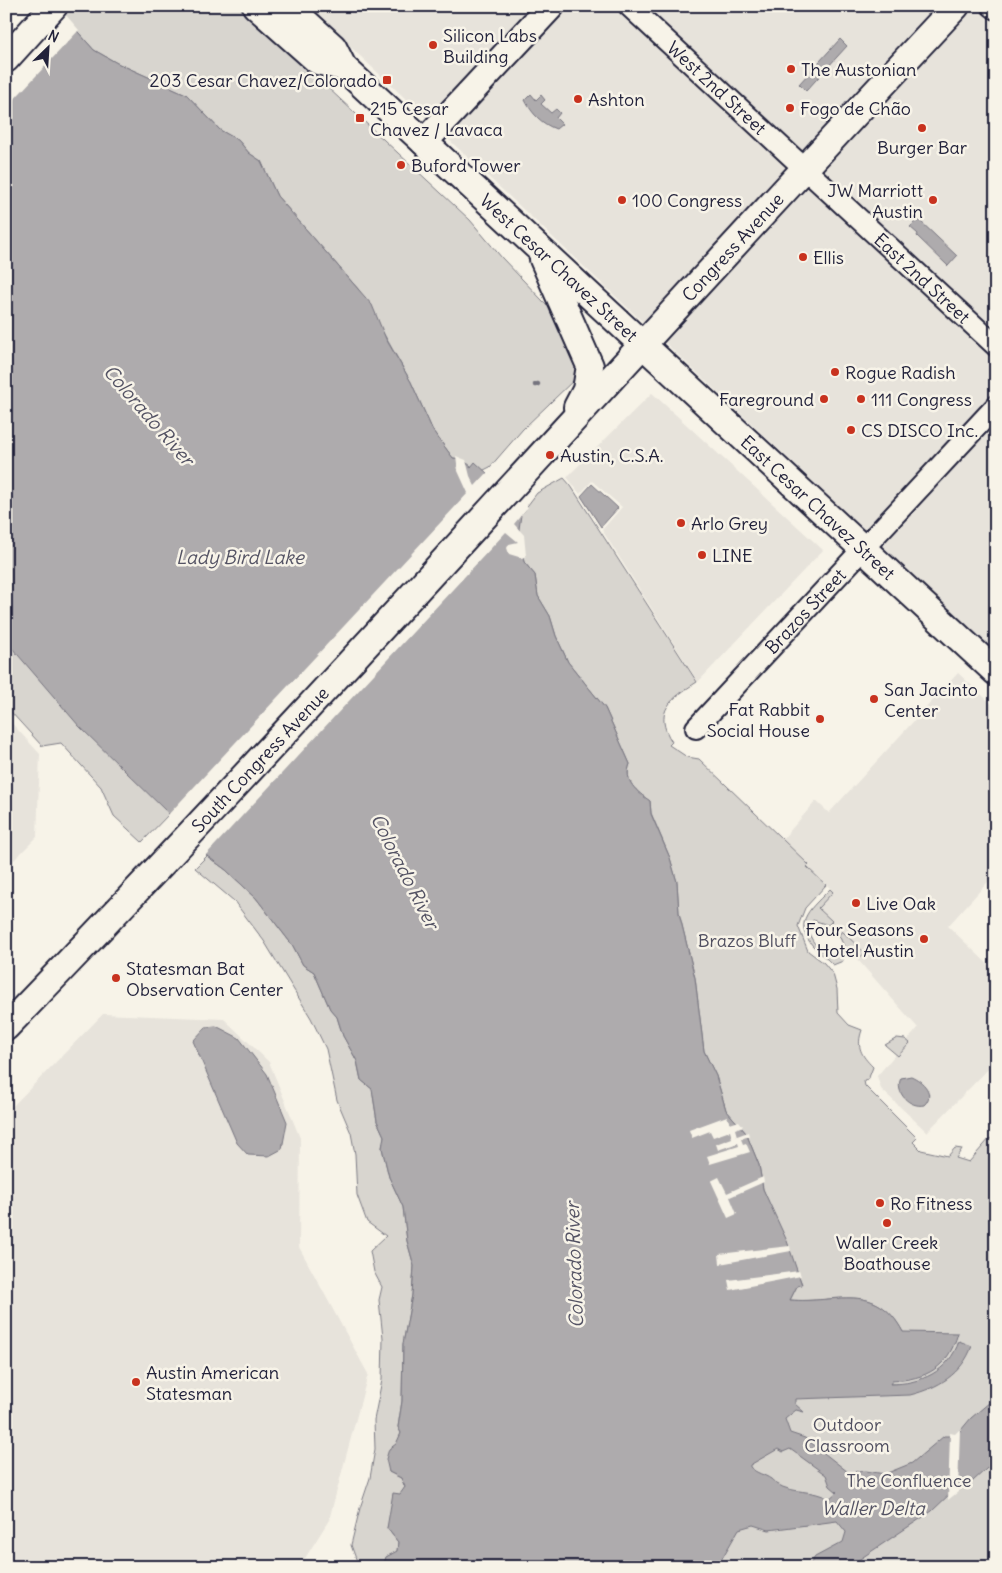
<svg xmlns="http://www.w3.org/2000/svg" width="1002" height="1573" font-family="Delius,sans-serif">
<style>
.built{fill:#e7e3db}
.green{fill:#d8d5cf;stroke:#7d7c85}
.water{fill:#aeabad;stroke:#76747f;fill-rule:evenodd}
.pier{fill:#f7f3e8}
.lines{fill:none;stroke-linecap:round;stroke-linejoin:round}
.stream{stroke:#76747f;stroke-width:4.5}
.minor-casing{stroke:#22223b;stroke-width:24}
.major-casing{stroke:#22223b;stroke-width:30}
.minor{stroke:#f7f3e8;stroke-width:20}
.major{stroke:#f7f3e8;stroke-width:26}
.poi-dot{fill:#c8321e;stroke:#f7f3e8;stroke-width:2}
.labels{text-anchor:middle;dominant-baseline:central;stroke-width:5;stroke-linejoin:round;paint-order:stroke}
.poi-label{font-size:18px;fill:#22223b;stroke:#f7f3e8;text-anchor:start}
.street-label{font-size:18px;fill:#22223b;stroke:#f7f3e8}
.park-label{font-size:18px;fill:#504f60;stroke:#f7f3e8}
.water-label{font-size:19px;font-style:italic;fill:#535263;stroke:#f7f3e8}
</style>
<rect width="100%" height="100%" fill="#f7f3e8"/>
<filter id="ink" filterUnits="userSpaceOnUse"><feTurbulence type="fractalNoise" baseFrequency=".02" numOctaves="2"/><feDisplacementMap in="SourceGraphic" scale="10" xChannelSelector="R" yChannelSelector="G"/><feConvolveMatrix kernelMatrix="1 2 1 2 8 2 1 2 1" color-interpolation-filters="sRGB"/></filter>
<g filter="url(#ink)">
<g class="built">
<polygon points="307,6 996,6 996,653 630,310"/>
<polygon points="652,393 823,550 698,682 602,530 622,507 592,481 580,494 567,477"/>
<polygon points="958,673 996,708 996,873 948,926 996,972 996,1061 927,1132 881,1089 877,1076 918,1028 813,909 831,889 781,841 816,801 829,813"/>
<polygon points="6,717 40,754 37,837 6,868"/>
<polygon points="103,1014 224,1019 269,1062 300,1138 299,1247 368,1374 329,1520 302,1563 304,1567 12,1567 6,1557 6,1113"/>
</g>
<g class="green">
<polygon points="55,6 240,6 470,220 502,258 561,320 571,337 578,376 523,429 490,467 480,472 461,459 453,458 433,431 411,382 359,290 277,196 261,161 249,153 239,141 220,130 186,94 117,63 94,50"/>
<path d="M564,478L571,486L697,682C672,698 652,711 672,742L669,745L687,757L699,759L809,865L807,867L826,885L805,908L798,926L808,951L824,963L833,974L837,989L838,1013L849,1025L862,1030C856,1047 861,1055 873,1067L868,1080L864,1081L865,1086L917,1138L913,1142L921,1150L948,1156L955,1148L962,1149L956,1158L969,1162L990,1138L996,1143V1567H691L787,1397L898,1384H889L904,1334C876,1280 840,1304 790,1300L797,1286L802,1284L763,1189L759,1165L746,1133L726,1110L716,1076L704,1051L695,978L679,913L677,882L670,858L651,813L650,801C637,792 623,781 630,764L605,708L568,662L556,636L550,616L538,596L535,575L524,562L512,526L537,493Z"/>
<polygon points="6,641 170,813 142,842 114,816 101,787 61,743 42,746 10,711"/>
<polygon points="207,856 226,870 256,898 293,946 303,965 314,972 330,1009 337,1017 343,1036 357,1061 361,1080 372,1089 377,1121 384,1136 382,1148 389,1177 403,1207 407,1241 414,1266 412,1295 403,1344 402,1401 398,1427 401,1433 389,1472 401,1478 405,1487 387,1528 398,1542 397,1552 386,1557 383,1567 359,1567 351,1545 360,1508 370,1478 375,1449 374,1420 382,1380 383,1338 379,1300 382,1287 374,1272 370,1251 386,1236 367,1222 357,1195 355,1154 351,1133 337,1100 326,1049 311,1018 264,941 234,901 195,868"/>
<path d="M830,889L833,892L818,908L832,921L828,925L813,920L808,927C809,939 819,952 830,955C834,956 838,956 842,957L843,961L833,965C827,958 819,953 813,946C791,921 813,907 830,889Z"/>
<polygon points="842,931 866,954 859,957 848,956 839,935"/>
<polygon points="897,1038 905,1039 910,1043 898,1056 885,1045"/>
</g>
<g class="water">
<path d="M6,6H55L94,50L117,63L186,94L220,130L238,140L249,153L261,161L277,196L372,305L386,339L411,382L433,431L453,458L461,459L471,467L475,462L526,509L521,515L519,529L524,562L535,575L538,596L550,616L556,636L568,662L605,708L630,764C623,781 637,792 650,801L651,814L670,858L677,882L679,913L695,978L704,1051L716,1076L726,1110L746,1133L759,1165L763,1189L787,1241L802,1285L797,1286L790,1300C836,1304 876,1280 903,1332L958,1333C948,1368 927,1379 892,1381L890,1384C920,1384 949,1372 959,1341L972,1346C962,1374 938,1388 910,1395L795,1399V1404L804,1412L796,1410L785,1419L790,1433L805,1438L848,1472L866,1471L885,1474L912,1463L944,1436H956L971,1418L996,1397V1460L973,1481L952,1492L932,1511L848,1567H808L815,1557L843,1542L846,1532L837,1521L769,1530L753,1525L739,1529L717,1567H383L386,1557L397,1551L398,1542L387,1528L393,1493L400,1494L405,1487L401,1478L389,1472L386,1459L389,1449L396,1444L401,1433L398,1427L402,1401L403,1344L412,1295L414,1266L407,1241L403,1207L389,1177L382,1148L384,1136L377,1121L372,1089L361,1080L357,1061L343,1036L337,1017L330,1009L314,972L303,965L293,946L256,898L226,870L207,856L169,814L79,726L6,641ZM778,1449L783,1452L790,1449L826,1475L830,1486L837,1492L829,1499C813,1489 792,1494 777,1484C774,1483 773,1480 771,1479C764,1474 757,1474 750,1467V1465Z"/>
<polygon points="840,39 847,46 806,91 799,84"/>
<path d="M531,94L536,100L541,95L545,100L541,104L551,113L556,109L560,113L556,118L562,124L556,129C542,124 532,114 525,100Z"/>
<polygon points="918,219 957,256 948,266 917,236 918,234 910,227"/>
<polygon points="592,484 618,508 601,527 581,496"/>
<polygon points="216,1026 239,1038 267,1074 287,1122 282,1149 269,1156 248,1155 237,1143 193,1041 206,1027"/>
<path d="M911,1076C923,1081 936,1094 924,1105C910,1108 894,1093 901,1078Z"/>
</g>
<g class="pier">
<polygon points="9,6 58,6 79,30 6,108 6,10"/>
<polygon points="456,456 466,460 470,476 475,486 489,471 528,507 514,524 524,535 526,556 522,558 509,554 507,548 509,544 518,542 506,532 204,857 167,816 468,493 458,471"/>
<polygon points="727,1116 730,1124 739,1121 743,1126 735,1129 737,1136 748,1132 749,1136 741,1139 743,1144 746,1143 750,1152 710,1164 707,1156 739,1146 738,1143 718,1150 716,1144 732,1138 730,1131 713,1137 710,1131 692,1138 689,1130"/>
<polygon points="719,1177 727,1193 763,1177 764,1182 730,1197 737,1214 728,1218 711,1181"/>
<polygon points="790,1246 791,1251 720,1264 719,1254"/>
<polygon points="799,1271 801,1276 730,1290 728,1280"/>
<polygon points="960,1429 958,1492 948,1500 950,1433 955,1434"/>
</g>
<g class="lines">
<polyline class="stream" points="535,385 538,384"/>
<defs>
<g id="minor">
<path id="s1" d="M629,6L996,346"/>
<polyline points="992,6 996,9"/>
<path id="s2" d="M696,728L996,406"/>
</g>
<g id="major">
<polyline points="256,6 318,61 343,67"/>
<path id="s3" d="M288,6L333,47L343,67L996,672"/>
<polyline points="6,59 54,6"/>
<polyline points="424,142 551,6"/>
<polyline points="543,259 590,366 586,390 577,407"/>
<path id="s4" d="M6,1027C329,693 638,345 956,6"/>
</g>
</defs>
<use href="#minor" class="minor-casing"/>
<use href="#major" class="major-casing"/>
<use href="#minor" class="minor"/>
<use href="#major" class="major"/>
</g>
</g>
<g class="poi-dot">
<circle cx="433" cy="45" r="5"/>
<circle cx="791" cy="69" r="5"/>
<rect x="382" y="75" width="10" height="10" rx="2.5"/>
<circle cx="578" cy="99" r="5"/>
<circle cx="790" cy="108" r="5"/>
<rect x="355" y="113" width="10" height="10" rx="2.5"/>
<circle cx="922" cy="128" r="5"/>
<circle cx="401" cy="165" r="5"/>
<circle cx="622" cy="200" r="5"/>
<circle cx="933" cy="200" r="5"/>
<circle cx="803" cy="257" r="5"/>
<circle cx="835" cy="372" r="5"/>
<circle cx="824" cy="399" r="5"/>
<circle cx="861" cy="399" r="5"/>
<circle cx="851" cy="430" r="5"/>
<circle cx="550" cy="455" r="5"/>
<circle cx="681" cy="523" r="5"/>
<circle cx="702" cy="555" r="5"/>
<circle cx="874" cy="699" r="5"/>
<circle cx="820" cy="719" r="5"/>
<circle cx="856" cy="903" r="5"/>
<circle cx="924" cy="939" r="5"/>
<circle cx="116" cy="978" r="5"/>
<circle cx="880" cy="1203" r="5"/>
<circle cx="887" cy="1223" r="5"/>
<circle cx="136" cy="1382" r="5"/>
</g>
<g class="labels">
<g class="poi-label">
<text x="443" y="35">Silicon Labs<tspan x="443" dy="21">Building</tspan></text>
<text x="801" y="69">The Austonian</text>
<text x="377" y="80" text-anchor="end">203 Cesar Chavez/Colorado</text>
<text x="588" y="99">Ashton</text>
<text x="370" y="108">215 Cesar<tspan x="370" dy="21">Chavez / Lavaca</tspan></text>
<text x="800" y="108">Fogo de Chão</text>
<text x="922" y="147" text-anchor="middle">Burger Bar</text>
<text x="411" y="165">Buford Tower</text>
<text x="923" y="190" text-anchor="end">JW Marriott<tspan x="923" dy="21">Austin</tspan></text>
<text x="632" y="200">100 Congress</text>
<text x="813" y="257">Ellis</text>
<text x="845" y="372">Rogue Radish</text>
<text x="814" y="399" text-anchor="end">Fareground</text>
<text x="871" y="399">111 Congress</text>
<text x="861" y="430">CS DISCO Inc.</text>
<text x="560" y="455">Austin, C.S.A.</text>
<text x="691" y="523">Arlo Grey</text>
<text x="712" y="555">LINE</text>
<text x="884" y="689">San Jacinto<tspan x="884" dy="21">Center</tspan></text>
<text x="810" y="709" text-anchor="end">Fat Rabbit<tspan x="810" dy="21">Social House</tspan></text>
<text x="866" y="903">Live Oak</text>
<text x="914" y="929" text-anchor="end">Four Seasons<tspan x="914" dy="21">Hotel Austin</tspan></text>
<text x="126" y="968">Statesman Bat<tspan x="126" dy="21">Observation Center</tspan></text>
<text x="890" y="1203">Ro Fitness</text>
<text x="887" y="1242" text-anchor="middle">Waller Creek<tspan x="887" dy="21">Boathouse</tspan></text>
<text x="146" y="1372">Austin American<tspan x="146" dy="21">Statesman</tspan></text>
</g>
<g class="street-label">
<text stroke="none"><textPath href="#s1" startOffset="120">West 2nd Street</textPath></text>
<text stroke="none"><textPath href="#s4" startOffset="1066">Congress Avenue</textPath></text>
<text stroke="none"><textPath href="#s3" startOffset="378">West Cesar Chavez Street</textPath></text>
<text stroke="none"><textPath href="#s1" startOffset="400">East 2nd Street</textPath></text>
<text stroke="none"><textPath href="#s3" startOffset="731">East Cesar Chavez Street</textPath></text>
<text stroke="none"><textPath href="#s2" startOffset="160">Brazos Street</textPath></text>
<text stroke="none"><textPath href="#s4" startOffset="369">South Congress Avenue</textPath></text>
</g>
<g class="park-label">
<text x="747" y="940">Brazos Bluff</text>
<text x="847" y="1424">Outdoor<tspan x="847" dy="21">Classroom</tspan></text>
<text x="909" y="1480">The Confluence</text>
</g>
<g class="water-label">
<text transform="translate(149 415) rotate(49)">Colorado River</text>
<text x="240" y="557">Lady Bird Lake</text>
<text transform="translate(405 871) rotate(63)">Colorado River</text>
<text transform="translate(574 1265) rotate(-92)">Colorado River</text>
<text x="873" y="1508">Waller Delta</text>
</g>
</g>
<rect width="1002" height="1573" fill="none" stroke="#f7f3e8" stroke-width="25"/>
<rect x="12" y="12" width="977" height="1548" fill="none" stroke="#22223b" stroke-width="2" filter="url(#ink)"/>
<g transform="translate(48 48) rotate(25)" stroke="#f7f3e8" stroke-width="4" paint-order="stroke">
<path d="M0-4L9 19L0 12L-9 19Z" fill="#22223b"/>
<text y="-8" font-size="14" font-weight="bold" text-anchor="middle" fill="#22223b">N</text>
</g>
</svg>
